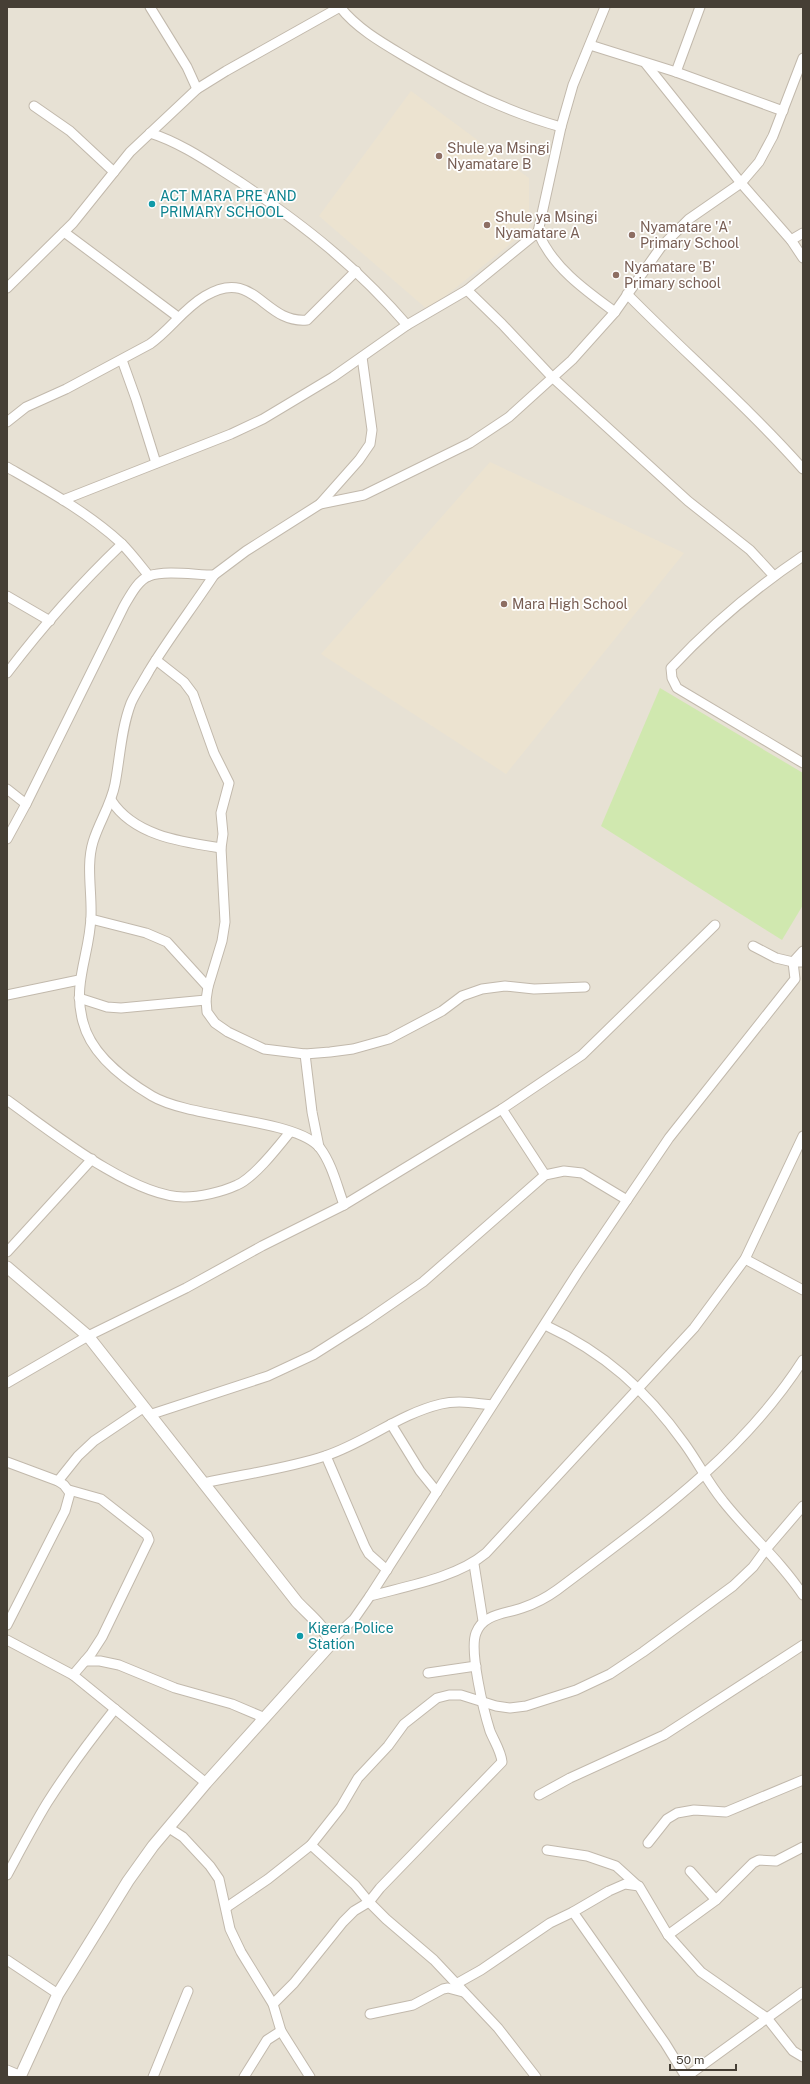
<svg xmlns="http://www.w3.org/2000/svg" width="810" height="2084" font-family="'Public Sans',sans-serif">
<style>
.residential{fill:#e7e1d4}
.education{fill:#ece3d0}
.green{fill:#d0e8af}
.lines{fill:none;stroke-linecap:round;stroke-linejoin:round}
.minor-casing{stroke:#c2b9ac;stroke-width:11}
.tertiary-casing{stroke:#c2b9ac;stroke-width:13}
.minor{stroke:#fff;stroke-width:9}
.tertiary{stroke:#fff;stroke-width:11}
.education-dot{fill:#8d6e63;stroke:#fff;stroke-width:1.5}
.culture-dot{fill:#0f9aa8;stroke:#fff;stroke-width:1.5}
.labels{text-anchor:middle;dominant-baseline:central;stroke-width:3.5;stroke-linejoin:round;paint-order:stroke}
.education-label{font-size:14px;fill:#785e54;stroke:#fff;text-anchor:start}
.culture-label{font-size:14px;fill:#0d838f;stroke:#fff;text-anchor:start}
</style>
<rect width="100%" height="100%" fill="#f3efe6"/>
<rect class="residential" x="7" y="7" width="796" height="2070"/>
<g class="education">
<polygon points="411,91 529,178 529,229 428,310 319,216"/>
<polygon points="490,462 684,553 506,774 321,654"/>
</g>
<polygon class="green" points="660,688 803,773 803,905 782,940 601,826"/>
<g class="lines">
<defs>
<g id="minor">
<polyline points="150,7 187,67 197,89"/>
<path d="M340,7C358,30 386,45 411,60C459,88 507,112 561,127"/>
<path d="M605,7L573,85L561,127L538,232C552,267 586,291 615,312"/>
<polyline points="590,45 676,72 783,111"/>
<polyline points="646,64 741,183 791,240 803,258"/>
<polyline points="676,72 700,7"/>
<polyline points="34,106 70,131 114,172"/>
<path d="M150,133C182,143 211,164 240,182C305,226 356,266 407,325"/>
<polyline points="64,232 178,317"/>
<polyline points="791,240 803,233"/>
<polyline points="7,288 73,223 130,152 197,89 226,71 340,7"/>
<polyline points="467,290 502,324 552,377 688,501 750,550 774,576"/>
<path d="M627,294C685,353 748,407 803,469"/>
<polyline points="122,360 136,399 156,463"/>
<path d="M7,422L26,407L66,389L150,344C170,330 183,309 205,296C255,266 263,324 307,320L356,271"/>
<path d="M7,467C47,490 87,512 121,543C131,553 140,565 149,576"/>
<polyline points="63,500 231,434 263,419 333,377 407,325 467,290 538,232"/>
<polyline points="320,504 364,495 470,443 509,417 572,360 615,312 661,247 689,219 741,183 759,162 773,136 803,58"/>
<path d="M803,556C754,589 711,625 671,668L672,678L677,688L803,763"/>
<path d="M214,575C193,607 169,638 149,671C143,682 136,692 131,703C121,729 120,758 115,784C111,805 99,822 93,842C86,865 92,892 91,916C90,954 72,983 83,1022C91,1054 125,1080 152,1096C191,1119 297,1119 320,1148C332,1164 337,1186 344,1205"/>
<polyline points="7,596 50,621"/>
<polyline points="156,660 184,682 193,694 214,753 229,783 221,813 223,834 221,848 225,922 222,941 208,987 206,1000 207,1012 215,1023 228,1032 264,1049 305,1054 330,1052 353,1049 389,1039 442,1011 462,996 482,989 505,986 534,989 585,987"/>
<path d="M7,673C42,627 80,584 122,544"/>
<polyline points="7,789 26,804"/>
<path d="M111,800C134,836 182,842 221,848"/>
<path d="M7,839L26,804L124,606C130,596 138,580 149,576C165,570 196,575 214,575L246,551L320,504L359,460L370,444L372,430L362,357"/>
<polyline points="91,919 146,933 167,942 208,987"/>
<polyline points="753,946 776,958 793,962 803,951"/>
<polyline points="7,995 79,980"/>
<polyline points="79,998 107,1007 121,1008 206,1000"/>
<polyline points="305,1054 312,1112 319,1147"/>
<path d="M7,1100C49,1130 132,1197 184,1197C200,1197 222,1192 237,1185C254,1178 278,1147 290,1132"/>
<polyline points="502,1109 545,1175"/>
<polyline points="7,1252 92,1159"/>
<polyline points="745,1259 803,1290"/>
<path d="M545,1325C605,1353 646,1390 684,1443C698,1462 708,1483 723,1501C749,1534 780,1560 803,1595"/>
<polyline points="7,1383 88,1336 186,1288 262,1246 344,1205 502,1109 582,1055 715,925"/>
<polyline points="149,1415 268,1376 313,1355 365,1322 423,1282 545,1175 564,1171 582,1173 627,1200"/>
<polyline points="391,1424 420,1471 437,1492"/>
<polyline points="326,1456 365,1547 369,1554 387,1570"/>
<polyline points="7,1462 58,1481 64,1485 70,1493 65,1511 7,1625"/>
<polyline points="58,1481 78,1456 94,1441 143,1408"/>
<path d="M204,1483C244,1474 286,1469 325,1456C365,1443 399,1414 441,1404C457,1400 476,1403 492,1405"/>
<polyline points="69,1490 101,1499 147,1535 149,1540 102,1637 91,1654 73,1675"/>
<polyline points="474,1564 483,1621"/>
<path d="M370,1596C407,1586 456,1578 486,1553L694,1328L745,1259L803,1136"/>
<polyline points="7,1640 73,1675 206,1783"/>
<polyline points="330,1641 354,1619 370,1596 578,1272 669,1138 795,979 793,962 803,962"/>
<polyline points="85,1661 100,1661 119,1665 175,1688 232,1704 265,1718"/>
<polyline points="428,1673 476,1666"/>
<polyline points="539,1795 570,1778 664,1735 803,1645"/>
<polyline points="169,1828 183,1837 210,1866 219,1879 230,1929 241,1952 273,2004 281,2031 310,2077"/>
<polyline points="648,1843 667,1819 677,1813 694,1810 726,1812 803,1780"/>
<polyline points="311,1845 355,1885 369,1902 386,1919 434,1960 498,2028 536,2077"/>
<polyline points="547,1850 587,1856 616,1866 638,1886"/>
<polyline points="690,1871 716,1900"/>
<path d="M7,1875C20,1851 33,1826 47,1803C68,1770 91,1739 115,1709"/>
<polyline points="227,1907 268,1879 311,1845 341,1807 358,1778 388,1746 404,1724 437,1698 449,1695 461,1695 496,1706 510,1708 526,1706 576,1690 610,1674 643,1652 733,1586 753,1567 767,1548 803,1506"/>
<polyline points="573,1912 665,2043 686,2077"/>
<polyline points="668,1935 716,1900 753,1863 759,1860 776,1861 803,1847"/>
<polyline points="7,1960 58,1994"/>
<polyline points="456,1984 481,1970 550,1923 573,1912 609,1891 625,1884 639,1886 668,1935 701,1972 767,2018 793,2051 803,2057"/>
<path d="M273,2004L294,1983L343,1922L354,1911L369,1902L380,1888L502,1762C501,1751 494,1741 490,1731C484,1712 469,1651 476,1633C483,1614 505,1614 522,1608C534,1604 546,1598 557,1590C647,1522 741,1457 803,1360"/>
<polyline points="370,2014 413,2005 443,1989 448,1988 463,1992"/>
<polyline points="7,2070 21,2076"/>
<polyline points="153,2077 188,1991"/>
<polyline points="244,2077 267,2040 281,2031"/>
<polyline points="686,2077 803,1992"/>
</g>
<path id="tertiary" d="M7,1267L88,1336L297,1602C306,1612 330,1631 330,1645L206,1783L153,1846L128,1881L58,1994L20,2077"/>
</defs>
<use href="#minor" class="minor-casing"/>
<use href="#tertiary" class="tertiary-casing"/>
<use href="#minor" class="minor"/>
<use href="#tertiary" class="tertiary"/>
</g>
<g class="education-dot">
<circle cx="439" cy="156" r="4"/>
<circle cx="487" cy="225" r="4"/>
<circle cx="632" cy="235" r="4"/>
<circle cx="616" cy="275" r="4"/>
<circle cx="504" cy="604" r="4"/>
</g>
<g class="culture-dot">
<circle cx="152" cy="204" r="4"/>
<circle cx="300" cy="1636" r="4"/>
</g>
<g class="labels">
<g class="education-label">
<text x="447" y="148">Shule ya Msingi<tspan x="447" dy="16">Nyamatare B</tspan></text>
<text x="495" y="217">Shule ya Msingi<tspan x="495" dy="16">Nyamatare A</tspan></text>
<text x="640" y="227">Nyamatare 'A'<tspan x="640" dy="16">Primary School</tspan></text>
<text x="624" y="267">Nyamatare 'B'<tspan x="624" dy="16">Primary school</tspan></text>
<text x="512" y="604">Mara High School</text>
</g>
<g class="culture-label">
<text x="160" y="196">ACT MARA PRE AND<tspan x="160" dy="16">PRIMARY SCHOOL</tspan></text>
<text x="308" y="1628">Kigera Police<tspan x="308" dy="16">Station</tspan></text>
</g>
</g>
<rect width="810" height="2084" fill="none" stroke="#463f35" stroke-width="16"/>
<path d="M670 2064v6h66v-6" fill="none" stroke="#463f35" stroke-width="2"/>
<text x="676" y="2064" font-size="12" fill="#463f35" stroke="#ffffff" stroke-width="3" paint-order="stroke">50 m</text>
</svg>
